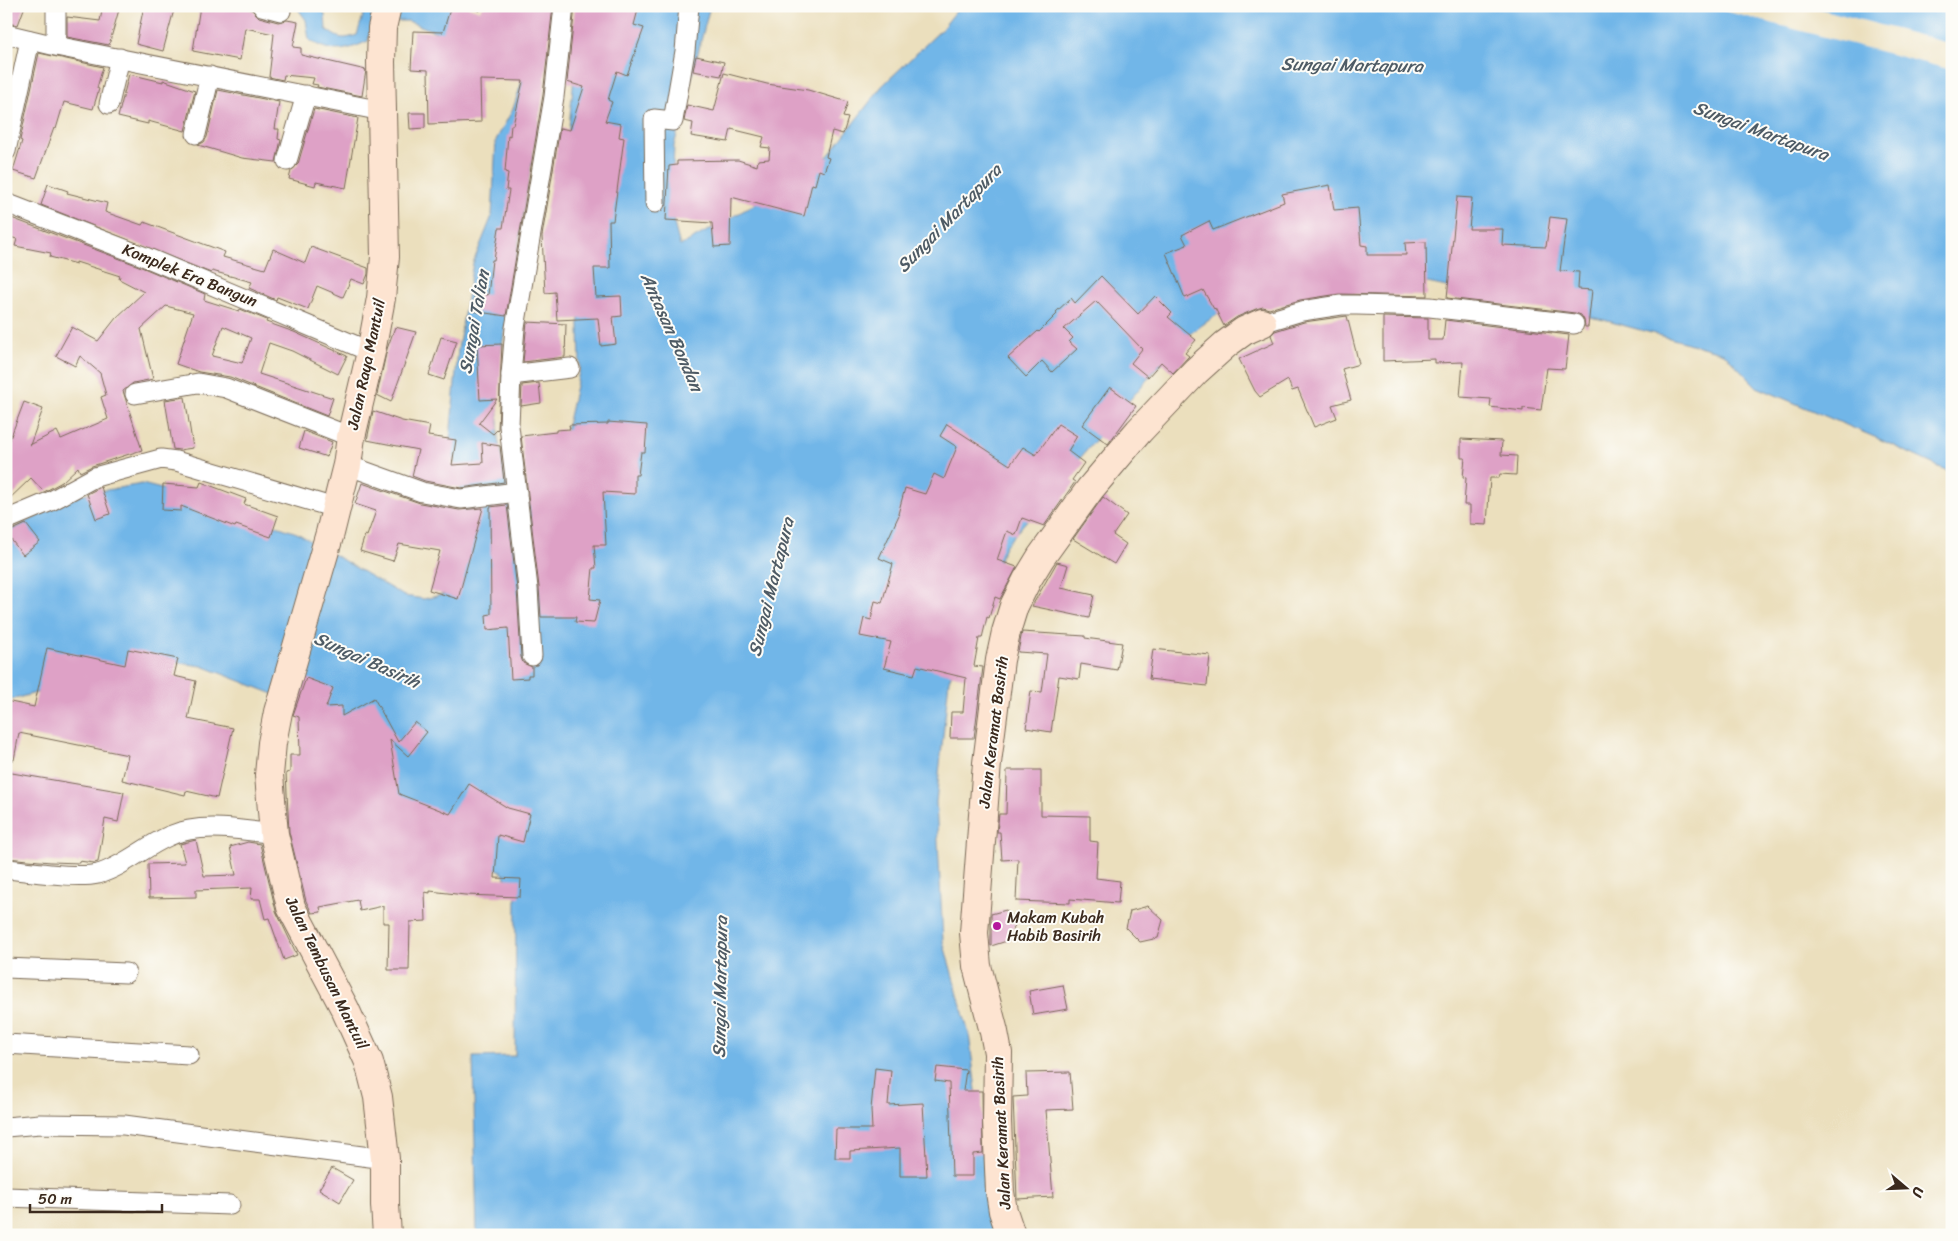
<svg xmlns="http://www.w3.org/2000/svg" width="1958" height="1241" font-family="Sriracha,sans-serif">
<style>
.water{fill:#71b6e8;stroke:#567083}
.pier{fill:#ebdfbd}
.building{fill:#dea1c6;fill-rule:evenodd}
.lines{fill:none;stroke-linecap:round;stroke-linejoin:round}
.street-casing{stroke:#796956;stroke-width:21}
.secondary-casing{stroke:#796956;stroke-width:30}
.street{stroke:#fff;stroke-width:19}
.secondary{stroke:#fde4d1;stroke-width:28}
.poi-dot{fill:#b5179e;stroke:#fdfcf7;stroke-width:2}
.labels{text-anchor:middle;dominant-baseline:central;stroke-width:4;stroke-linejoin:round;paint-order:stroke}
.street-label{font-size:16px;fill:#3b2a1e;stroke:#fdfcf7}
.poi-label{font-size:16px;fill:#3b2a1e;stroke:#fdfcf7;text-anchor:start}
.water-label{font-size:18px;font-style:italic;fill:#4e5b65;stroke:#fdfcf7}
</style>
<rect width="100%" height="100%" fill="#fdfcf7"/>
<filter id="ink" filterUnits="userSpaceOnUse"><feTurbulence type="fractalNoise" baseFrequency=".02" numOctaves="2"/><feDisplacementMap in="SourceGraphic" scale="10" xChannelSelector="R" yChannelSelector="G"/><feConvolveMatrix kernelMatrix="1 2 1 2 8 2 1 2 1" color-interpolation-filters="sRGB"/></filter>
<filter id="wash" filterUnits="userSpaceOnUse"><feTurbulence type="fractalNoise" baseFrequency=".0096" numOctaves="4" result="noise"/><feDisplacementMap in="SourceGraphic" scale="20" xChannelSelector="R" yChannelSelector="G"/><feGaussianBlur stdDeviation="1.12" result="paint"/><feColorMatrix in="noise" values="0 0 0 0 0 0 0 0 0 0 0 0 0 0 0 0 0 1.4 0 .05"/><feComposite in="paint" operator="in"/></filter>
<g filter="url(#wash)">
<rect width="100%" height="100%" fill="#ebdfbd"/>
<path class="water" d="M296,6H321L325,15L326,29C338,39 343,40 357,35L366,6H459L479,15L541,103L499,365L498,439L512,500L519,506L539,498L563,444L580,368L578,287L563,187L581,6H710L674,146L671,212L680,246L777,192L828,156L882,86L942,29L960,6H1952V473L1879,439L1757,387L1724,353L1604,320L1370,271L1249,292L1181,340L1005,546L949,680L936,802L943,941L969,1034L994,1235H477L473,1057L515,1056L516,893L501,871L477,859L426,851L322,713L202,666L174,662L148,663L6,701V532L83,494L142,484L189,496L297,533L404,596L424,599L450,593L470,543L450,439L458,349L473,263L492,216L496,140L513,109L522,81L444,35L408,21H374L368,41C344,52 332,54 309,40L306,20Z"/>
<polygon class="pier" points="1705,6 1809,6 1952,44 1952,70"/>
<g id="blocks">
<g class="building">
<polygon points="6,6 25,6 18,25 6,23"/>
<polygon points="103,6 120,6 109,45 67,37 67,17 100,21"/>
<polygon points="144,6 175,6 163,51 136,44"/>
<polygon points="200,6 243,6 252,10 259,17 278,22 287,20 298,22 293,47 301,48 301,55 366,70 362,96 317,87 318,85 312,84 314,78 284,75 283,80 269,77 274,34 245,28 240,60 193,51"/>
<polygon points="451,6 466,6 480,11 482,6 553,6 543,95 506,316 472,311 475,293 488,295 492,260 494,260 499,228 503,228 509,190 506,190 508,173 505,172 508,135 510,136 511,125 513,125 523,81 480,80 481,122 429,124 428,70 411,69 413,31 443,32"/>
<polygon points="575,6 639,6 634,25 644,28 627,75 617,71 608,100 612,102 605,121 621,124 619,137 624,138 613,221 609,221 610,268 594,268 596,297 621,296 622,316 613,317 616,344 601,346 598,318 557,320 555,292 545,293 542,236 560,128 570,130 584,87 567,82"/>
<polygon points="39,53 103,67 97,88 99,89 93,109 64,102 56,129 54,128 36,178 13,171 22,141 20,140"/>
<polygon points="696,56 724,62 721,76 693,71"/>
<polygon points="724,73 767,84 808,90 848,102 843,117 848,118 843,134 832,131 826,157 829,158 824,172 819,170 815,185 812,184 804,216 731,197 730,246 714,247 712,223 666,220 669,166 677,165 677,161 738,160 757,166 758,160 769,159 770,148 761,147 764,137 731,129 728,142 691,136 693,123 684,121 687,105 714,111"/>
<polygon points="129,74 163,82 163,80 195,91 185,131 148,121 148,124 118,117"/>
<polygon points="218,90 279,102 275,129 279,129 278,139 281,140 276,162 242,158 198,145 204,142 207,137"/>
<polygon points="314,109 358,118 346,188 316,182 315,186 289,179 291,171 298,164"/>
<polygon points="409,113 425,113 425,128 410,129"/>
<polygon points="48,184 68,191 67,193 107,203 105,212 142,225 144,222 225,252 223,257 265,269 273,249 305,263 311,247 368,268 368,274 364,284 351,279 343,297 317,286 308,309 277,297 276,300 249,288 252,282 212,271 211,273 41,205"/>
<polygon points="1330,185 1334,210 1358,208 1361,245 1367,246 1367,255 1406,255 1405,243 1426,242 1427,296 1339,294 1300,300 1269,309 1263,307 1256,309 1237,317 1224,326 1215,308 1214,309 1203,290 1185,298 1166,253 1187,245 1182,235 1209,221 1213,230 1284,202 1282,194"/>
<polygon points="1457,197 1472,198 1469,229 1503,229 1502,245 1546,247 1550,217 1567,219 1560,271 1579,272 1578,289 1592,290 1588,327 1585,327 1584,320 1581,315 1575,313 1447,298"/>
<path d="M6,216L139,266L205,294L204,300L239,311L240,309L267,320L266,322L294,332L347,356L338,374L292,351L269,343L259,374L333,398L327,416L230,377L199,372L176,364L193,313L166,306L141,329L153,379L133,383L123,391L142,450L92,466L80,472L78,467L62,482L44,492L31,478L6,502V449L24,402L43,409L30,445L57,431L61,439L108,419L101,397L106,395L100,373L80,356L75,366L56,356L72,327L98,341L116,318L144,292L119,279L120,276L76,262V264L50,257L51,253L15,246L17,239L6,236ZM223,326L251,338L242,363L212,356Z"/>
<polygon points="1101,276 1138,314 1155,296 1172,313 1168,317 1196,340 1185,353 1189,356 1173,373 1161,362 1148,377 1131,363 1142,349 1096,301 1064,329 1073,338 1069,342 1077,349 1052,372 1042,361 1026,377 1008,358 1038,331 1039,332 1057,314 1056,312 1071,298 1075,303"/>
<polygon points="1347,316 1359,364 1342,369 1351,400 1332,405 1337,418 1314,427 1298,389 1292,391 1288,380 1260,397 1255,391 1239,359 1274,343 1271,335 1275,331 1304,322"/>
<polygon points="1383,317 1428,318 1428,340 1443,340 1445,320 1569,335 1565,369 1547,368 1541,410 1523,408 1523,411 1490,407 1491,399 1460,397 1463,362 1435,363 1435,359 1383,361"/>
<polygon points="527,322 566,324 565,357 523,362"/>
<polygon points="395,327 416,332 391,402 377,395 387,349"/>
<polygon points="441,337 457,341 444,380 429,375"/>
<polygon points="502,344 498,429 493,434 479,423 497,399 480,400 477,345"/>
<polygon points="539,383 541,403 521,406 522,385"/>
<polygon points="1110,387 1136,406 1108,444 1082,425"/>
<polygon points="185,397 193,448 179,450 173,449 165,400"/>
<polygon points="373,411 402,421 430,426 428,436 456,440 452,465 483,463 482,443 500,446 504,482 461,488 425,481 412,476 418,450 367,440"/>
<polygon points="608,422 647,425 645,452 641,452 638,475 635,475 635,494 603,492 606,545 594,545 596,568 593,568 590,599 600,600 594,623 575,622 576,617 541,617 539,587 521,436 556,432 556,430 570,429 569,425 608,424"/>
<polygon points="947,424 1010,465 1023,447 1036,455 1058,424 1077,436 1068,451 1084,463 1072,480 1075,482 1044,526 1022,518 1016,535 1007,531 997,560 1017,567 1000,599 995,597 989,618 987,617 982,638 979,638 974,666 983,667 974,738 950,738 951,712 963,712 966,678 917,666 914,675 884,668 891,642 860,636 864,618 871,620 875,601 882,603 893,564 879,558 899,515 898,514 905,488 925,494 934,474 944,479 957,447 940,436"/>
<polygon points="304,431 332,442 327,457 299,448"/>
<polygon points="1461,439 1502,441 1501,455 1517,456 1516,475 1500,474 1499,478 1490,478 1487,525 1470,524 1470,505 1464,505 1466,478 1463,477 1465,458 1461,458"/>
<polygon points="201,482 246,499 244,504 278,516 271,537 236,525 235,527 181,506 181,511 162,510 163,484 199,487"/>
<polygon points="362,483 420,503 459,510 483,508 458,599 429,590 440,551 399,544 393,561 360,551 365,535 367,536 376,511 355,504"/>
<polygon points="101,487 110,514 96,519 87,494"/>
<polygon points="1103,497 1127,515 1113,535 1126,544 1114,564 1073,539"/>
<polygon points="507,505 517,589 521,657 523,663 532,667 532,675 528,675 528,678 511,679 508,628 487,630 486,615 491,614 490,507"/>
<polygon points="26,524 40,542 23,555 6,533"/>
<polygon points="1057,562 1068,565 1061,588 1094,595 1089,618 1032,606"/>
<polygon points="1022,632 1085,636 1085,638 1122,643 1117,670 1081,664 1079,679 1059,676 1051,732 1026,728 1031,691 1042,692 1047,654 1018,652"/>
<polygon points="47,648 125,665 128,649 178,659 174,676 196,681 188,719 233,728 217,798 186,791 185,795 122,780 128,755 19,733 14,760 6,759 6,701 34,707"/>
<polygon points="1153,649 1210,655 1207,686 1149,679"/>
<polygon points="306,678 333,688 326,707 342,706 342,716 374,698 398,742 415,722 427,732 408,756 390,740 399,794 450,814 469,784 508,808 530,814 523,842 498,835 495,878 521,879 520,897 465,895 430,891 430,893 425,892 426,921 410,922 409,970 388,970 389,923 383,923 383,906 360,911 358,900 320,907 321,912 312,913 306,901 289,832 286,773 290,772 290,755 300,755 299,717 293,715"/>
<polygon points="1007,770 1041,770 1041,815 1090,816 1090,841 1098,842 1096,878 1120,881 1118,903 1070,899 1070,903 1016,901 1018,859 1002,860 1000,832 997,832 999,814 1006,814"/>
<polygon points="6,772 124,792 118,822 105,819 98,862 94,863 79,861 79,863 51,862 6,858"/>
<polygon points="196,840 204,876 236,875 230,847 248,842 260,844 276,911 297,955 284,960 269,918 265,919 260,899 251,899 252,888 196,890 196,897 149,898 148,864 185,863 180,844"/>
<polygon points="1148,906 1163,920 1158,938 1140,942 1126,928 1130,911"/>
<polygon points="1006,910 1016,921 1010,940 991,946 991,914"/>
<polygon points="1063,985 1068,1009 1033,1015 1029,991"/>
<polygon points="937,1067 966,1070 963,1091 982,1091 983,1153 973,1154 973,1176 952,1176 949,1083 935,1081"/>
<polygon points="875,1068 891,1070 888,1105 923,1103 927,1176 900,1176 900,1148 850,1151 850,1158 835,1158 836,1129 872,1129 871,1109"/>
<polygon points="1070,1072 1073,1109 1046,1110 1053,1197 1017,1199 1013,1097 1027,1096 1026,1073"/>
<polygon points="332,1168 353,1180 340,1202 319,1189"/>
</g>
</g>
</g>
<g filter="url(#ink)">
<use href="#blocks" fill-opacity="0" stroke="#796956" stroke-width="1"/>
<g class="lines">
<defs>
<g id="street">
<polyline points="56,6 56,46"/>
<polyline points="262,6 281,11"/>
<polyline points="6,34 56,46 382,111"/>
<polyline points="109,104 120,58"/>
<polyline points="196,134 210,76"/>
<polyline points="6,151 30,40"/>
<polyline points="287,161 306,95"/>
<polyline points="6,203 143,256 371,352"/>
<polyline points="655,203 654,119 673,121 685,51 689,6"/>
<polyline points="1262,323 1302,311 1341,305 1357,305 1430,307 1574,324"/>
<polyline points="511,375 570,368"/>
<polyline points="135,394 198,383 226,388 351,437"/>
<polyline points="347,465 422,492 461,499 517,492"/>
<polyline points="6,520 51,501 95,477 161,459 176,461 335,508"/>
<polyline points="532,656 528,588 509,426 511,375 515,328 554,97 564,6"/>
<path d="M6,869C30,871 76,879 98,874C123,867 144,847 169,836C201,822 240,830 274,834"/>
<polyline points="6,968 126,973"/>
<polyline points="6,1044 189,1055"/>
<polyline points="6,1127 40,1124 124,1125 385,1159"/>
<polyline points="6,1197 230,1205"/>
</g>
<g id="secondary">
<polyline points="387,1235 385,1205 385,1159 378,1097 369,1062 345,1009 291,907 274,834 269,775 272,743 278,712 330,533 347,465 351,437 371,352 381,298 385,257 381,62 382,28 387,6"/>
<polyline points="1011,1235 1003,1211 1000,1192 997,1121 998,1053 994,1032 977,966 974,933 987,763 1000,660 1006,632 1014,606 1027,580 1041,557 1090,489 1139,431 1196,371 1226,344 1244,331 1262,323"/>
</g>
</defs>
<use href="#street" class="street-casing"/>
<use href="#secondary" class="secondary-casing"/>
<use href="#street" class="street"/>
<use href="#secondary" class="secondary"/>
</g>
</g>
<circle class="poi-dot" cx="997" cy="926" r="5"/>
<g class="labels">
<g class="street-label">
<text transform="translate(190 275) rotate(22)">Komplek Era Bangun</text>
<text transform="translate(366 364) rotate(-78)">Jalan Raya Mantuil</text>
<text transform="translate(993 732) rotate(-83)">Jalan Keramat Basirih</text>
<text transform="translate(327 973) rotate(64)">Jalan Tembusan Mantuil</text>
<text transform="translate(1001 1133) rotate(-93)">Jalan Keramat Basirih</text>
</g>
<g class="poi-label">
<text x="1007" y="917">Makam Kubah<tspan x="1007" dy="18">Habib Basirih</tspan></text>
</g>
<g class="water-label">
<text transform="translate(1352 65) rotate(1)">Sungai Martapura</text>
<text transform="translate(1761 131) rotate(20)">Sungai Martapura</text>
<text transform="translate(949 218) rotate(-46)">Sungai Martapura</text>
<text transform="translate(474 322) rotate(-80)">Sungai Talian</text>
<text transform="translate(672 332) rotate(66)">Antasan Bondan</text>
<text transform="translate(771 587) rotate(-76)">Sungai Martapura</text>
<text transform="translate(367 660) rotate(24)">Sungai Basirih</text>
<text transform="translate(720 987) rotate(-89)">Sungai Martapura</text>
</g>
</g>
<rect width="1958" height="1241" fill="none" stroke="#fdfcf7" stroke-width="25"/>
<g transform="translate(1906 1188) rotate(109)" stroke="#fdfcf7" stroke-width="4" paint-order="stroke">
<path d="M0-4L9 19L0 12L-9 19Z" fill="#3b2a1e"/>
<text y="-8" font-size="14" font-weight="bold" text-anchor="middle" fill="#3b2a1e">U</text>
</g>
<path d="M30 1204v8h132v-8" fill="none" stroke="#3b2a1e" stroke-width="2.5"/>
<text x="38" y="1204" font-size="15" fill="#3b2a1e" stroke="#fdfcf7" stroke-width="4" paint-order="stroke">50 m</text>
</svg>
